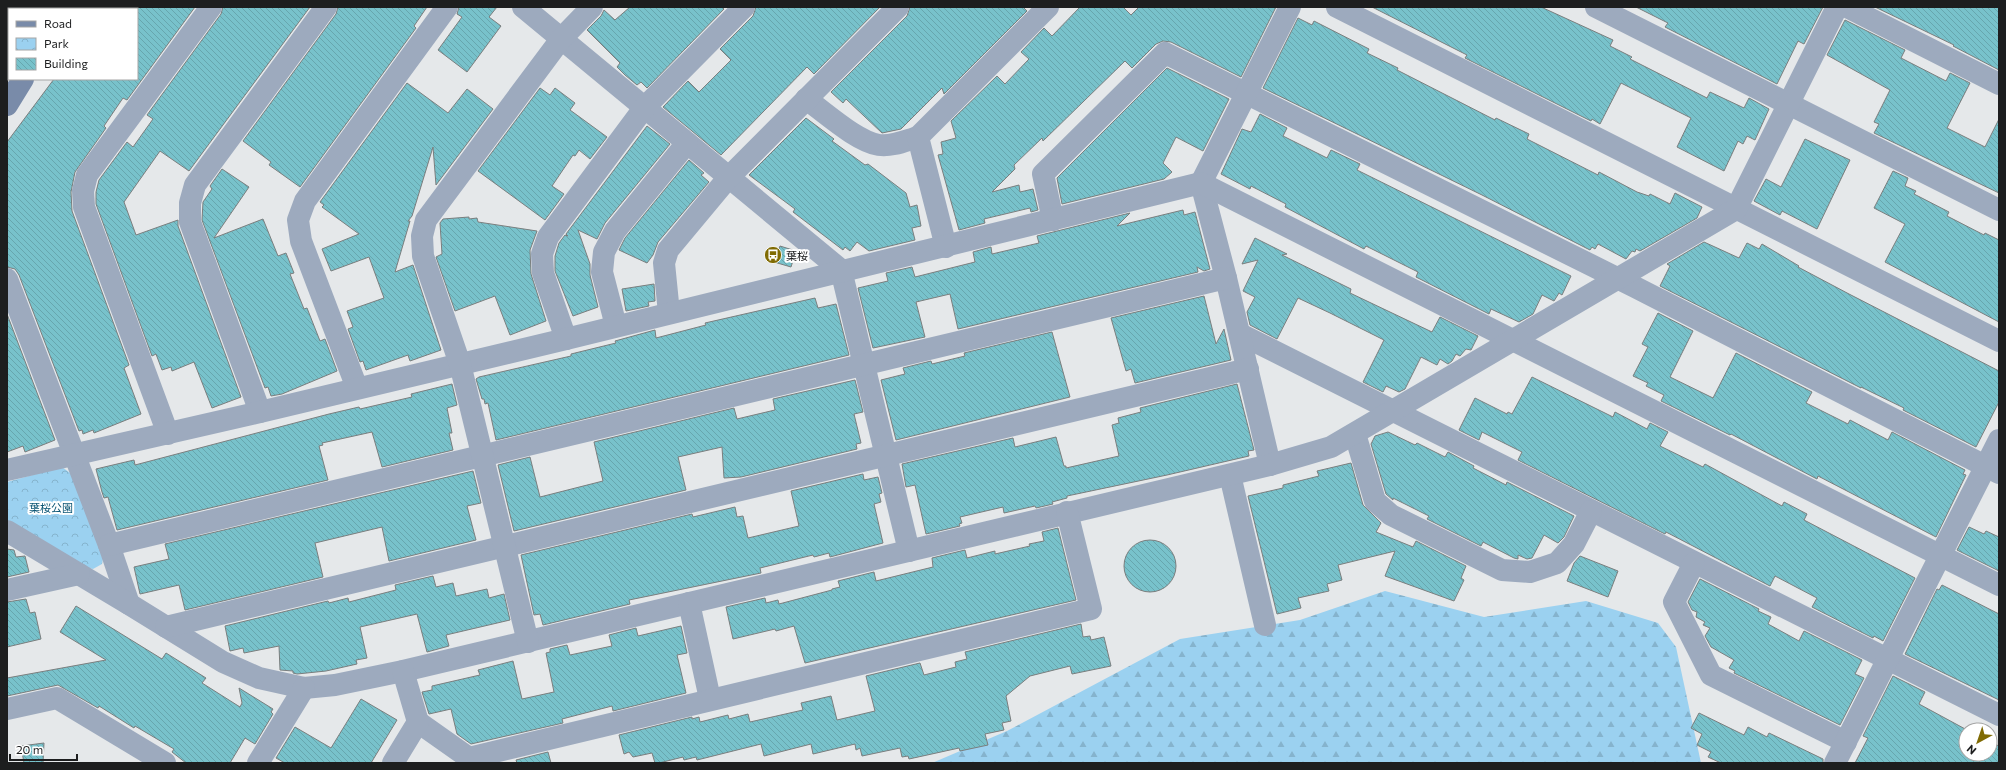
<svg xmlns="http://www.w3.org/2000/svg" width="2006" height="770" font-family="Commissioner,'Noto Sans JP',sans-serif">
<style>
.forest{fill:url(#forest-firs)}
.park{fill:url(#park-crowns)}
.building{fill:url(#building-back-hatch);stroke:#7a7e7e}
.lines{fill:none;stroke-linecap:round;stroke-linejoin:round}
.street{stroke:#9daabe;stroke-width:22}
.secondary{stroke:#798ba9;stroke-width:22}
.labels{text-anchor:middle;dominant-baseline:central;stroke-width:4;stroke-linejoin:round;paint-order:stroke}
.poi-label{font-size:11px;fill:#1d1e1f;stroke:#fff;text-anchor:start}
.park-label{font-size:11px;fill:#0b5574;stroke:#fff}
</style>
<defs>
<pattern id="forest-firs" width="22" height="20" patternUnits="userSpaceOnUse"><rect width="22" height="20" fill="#9bd1f0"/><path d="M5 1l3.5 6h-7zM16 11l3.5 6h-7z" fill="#85b3cd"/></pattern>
<pattern id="park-crowns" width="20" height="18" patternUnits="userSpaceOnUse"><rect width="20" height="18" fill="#9bd1f0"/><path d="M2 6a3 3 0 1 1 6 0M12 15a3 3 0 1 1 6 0" fill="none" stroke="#85b3cd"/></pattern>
<pattern id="building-back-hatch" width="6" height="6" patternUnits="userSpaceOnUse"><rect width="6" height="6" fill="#78c2cb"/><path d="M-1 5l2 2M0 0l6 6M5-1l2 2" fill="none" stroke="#67a6ae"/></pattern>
</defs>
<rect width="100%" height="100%" fill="#e5e8ea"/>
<polygon class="forest" points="1385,591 1484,617 1586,601 1658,623 1676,647 1701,763 932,763 1007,731 1180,639 1300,620"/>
<polygon class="park" points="62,467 77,478 104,553 102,564 93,569 85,567 7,522 7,482"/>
<g class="building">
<polygon points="137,7 195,7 127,100 123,98 104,126 106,128 75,172 71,192 72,211 129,365 124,368 141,414 94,433 93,430 83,434 82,430 79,431 19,275 15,269 7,267 7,142 54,79 137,79"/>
<polygon points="223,7 310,7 189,171 160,151 124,202 136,235 178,220 178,226 241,397 212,408 194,362 172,371 171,367 162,370 156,354 152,356 96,204 96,192 99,180 127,142 133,147 153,119 147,115 221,14"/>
<polygon points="338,7 427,7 414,26 416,28 300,187 269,165 271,162 243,141 336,14"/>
<polygon points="459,7 497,7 489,17 501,26 467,72 438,50 462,17 457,14"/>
<polygon points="630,7 722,7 724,9 647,88 641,82 637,85 625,75 617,67 620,63 587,30 601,16 604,10 615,20"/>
<polygon points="756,7 880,7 814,74 807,67 721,155 663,107 688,81 699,92 731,60 720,49 753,16"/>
<polygon points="910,7 1023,7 1027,11 944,94 942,88 901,129 882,133 846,99 843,103 831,92 907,16"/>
<polygon points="1080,7 1123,7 1131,15 1139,7 1276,7 1241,77 1171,42 1163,41 1156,44 1132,68 1125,61 1043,141 1042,138 1014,165 1015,169 992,192 1019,185 1020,192 1033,189 1038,210 1031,212 1030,208 984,219 985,223 959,230 938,155 943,154 941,142 956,138 951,121 997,76 1005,84 1029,59 1021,52 1044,28 1052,36"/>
<polygon points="1372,7 1541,7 1613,40 1610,46 1632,57 1630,59 1707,98 1710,92 1744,108 1749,98 1769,109 1755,140 1747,136 1743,144 1738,141 1724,171 1677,147 1691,118 1621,83 1600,124 1592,119 1591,121 1465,58 1467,55"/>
<polygon points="1636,7 1823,7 1804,44 1798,41 1777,84 1665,27 1668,23"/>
<polygon points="1875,7 1999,7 1999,70 1953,46 1954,45"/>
<polygon points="1298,18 1312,25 1314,21 1369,49 1367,53 1398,68 1397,70 1495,120 1496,118 1529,134 1527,139 1598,175 1599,172 1637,192 1649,196 1650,194 1670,204 1675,193 1702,207 1697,218 1640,251 1636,249 1635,252 1632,251 1626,259 1598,244 1595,249 1592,247 1590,250 1482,195 1263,88"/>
<polygon points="1845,20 1905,50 1901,58 1946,81 1950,73 1970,83 1947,128 1985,147 1999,119 1999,193 1874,133 1879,124 1874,122 1890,90 1827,55"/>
<polygon points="1167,68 1229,99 1203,151 1176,137 1163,163 1172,172 1164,179 1062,204 1057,178"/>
<polygon points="407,83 448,113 467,89 493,109 436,185 433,147 412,216 408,221 410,221 395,272 413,265 441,350 410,361 408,355 366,370 363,361 360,362 348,329 353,327 347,311 384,298 369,257 331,271 322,249 359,234 322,207 324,205 320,202"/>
<polygon points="540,88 550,95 555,88 575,103 570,110 607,137 590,159 579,150 575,156 573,155 552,186 564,194 545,220 478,171"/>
<polygon points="1260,114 1287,128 1283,136 1327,158 1331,150 1360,164 1357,170 1571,276 1562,295 1559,293 1554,301 1542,295 1533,314 1519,322 1491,309 1489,314 1416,277 1418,272 1366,246 1364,249 1285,207 1286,204 1251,186 1250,189 1221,174 1242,129 1251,132"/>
<polygon points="806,118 834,139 832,141 865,165 868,164 906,193 910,207 917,205 921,226 912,228 915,240 869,251 857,242 850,251 845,247 843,250 793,212 795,209 749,175"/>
<polygon points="647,126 670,144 605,223 597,239 578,230 590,264 590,275 598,307 573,316 555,271 555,256 559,243 565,235 568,236 566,234"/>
<polygon points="1805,139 1850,160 1817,229 1782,211 1780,215 1754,201 1766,179 1781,187"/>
<polygon points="689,160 704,173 701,175 709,182 658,242 653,255 647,263 619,250 625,238"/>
<polygon points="222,169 249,187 214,238 263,219 278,256 286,253 294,273 290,274 304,309 307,308 320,341 325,339 337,371 282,394 271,396 268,387 265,388 202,220 203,202 212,189 210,186"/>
<polygon points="1893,171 1908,178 1905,186 1916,191 1914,194 1949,212 1947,216 1984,235 1985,233 1999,240 1999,322 1885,262 1905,224 1874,208"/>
<polygon points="1183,210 1184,215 1195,212 1210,269 1204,271 1197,267 1198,272 958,329 950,294 916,302 925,337 873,348 858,288 888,281 886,273 912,267 915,277 975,262 973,252 991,247 992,254 1039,243 1037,236 1130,213 1117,226"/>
<polygon points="469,217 469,219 477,218 478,222 537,231 530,250 531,274 546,321 510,335 495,296 455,311 436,257 442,254 440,223 443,219"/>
<polygon points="1255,238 1287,254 1282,255 1351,289 1350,293 1432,332 1440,317 1478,336 1471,350 1466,349 1460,356 1456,354 1452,361 1448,364 1440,359 1437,365 1421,357 1405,389 1399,392 1386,386 1383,392 1363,382 1384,340 1330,313 1298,298 1277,339 1250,325 1247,312 1255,297 1243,291 1258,260 1242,264"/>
<polygon points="1704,242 1739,258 1747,243 1759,249 1762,244 1799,266 1798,267 1849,294 1999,371 1999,402 1976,447 1903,410 1904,408 1861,387 1861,388 1660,286 1670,266 1667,264"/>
<polygon points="780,246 796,251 791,267 774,262"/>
<polygon points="654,284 655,301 648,302 649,306 626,311 622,289"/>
<polygon points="1204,296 1216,344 1224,329 1231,360 1135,383 1131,369 1126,371 1111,318"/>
<polygon points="815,298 818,308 836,304 849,355 496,440 488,403 485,404 484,399 482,399 476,379 479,377 571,356 571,354 616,343 615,341 655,330 656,338 706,325 705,323"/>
<polygon points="1658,313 1693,331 1670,377 1713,398 1736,353 1812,392 1806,403 1848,424 1850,420 1888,440 1892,432 1965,470 1963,474 1966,475 1936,537 1818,476 1817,479 1731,434 1730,435 1661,401 1664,395 1646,386 1648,383 1633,376 1648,347 1642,344"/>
<polygon points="7,314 55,440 25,452 23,446 7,452"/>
<polygon points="1052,332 1070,397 896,440 881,380 905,374 903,368 931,361 932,364 965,356 964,353"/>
<polygon points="1532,377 1613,417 1615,412 1647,429 1650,423 1668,432 1660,446 1703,467 1705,464 1782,506 1784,502 1807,514 1804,520 1915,578 1883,641 1874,636 1873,638 1812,607 1817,598 1775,576 1770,586 1666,532 1665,534 1518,460 1522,452 1482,432 1479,440 1459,430 1475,398 1507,414 1508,412 1512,414"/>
<polygon points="855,380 863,412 854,414 861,443 856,444 857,449 741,477 724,478 722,447 678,457 686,490 514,531 498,465 530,457 540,497 603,481 594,442 734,408 737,419 775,410 773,399"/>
<polygon points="452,384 457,405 447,408 452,433 449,433 453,450 382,467 372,432 322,443 323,445 319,446 328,480 117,530 108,497 104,498 102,492 96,469 134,460 135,465 329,414 359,407 360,409 412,397 411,394"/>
<polygon points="1237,384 1254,450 1248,451 1249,456 1167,475 1067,496 1067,498 1052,502 1053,504 1036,508 1035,506 1004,513 1003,507 960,517 962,523 959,524 960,526 926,534 915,485 906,487 902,464 1013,438 1015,447 1056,437 1064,466 1066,466 1066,468 1119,456 1112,425 1119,423 1118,418 1141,412 1140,408"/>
<polygon points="1388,432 1415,445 1417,443 1445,457 1448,452 1474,466 1473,468 1506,485 1507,482 1574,516 1564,537 1558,543 1544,535 1532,558 1527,559 1518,555 1518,559 1514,558 1483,542 1481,546 1427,519 1429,516 1393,498 1393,500 1386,494 1371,444 1375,436"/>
<polygon points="1351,463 1363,505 1381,523 1376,532 1413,547 1416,541 1466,566 1461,578 1464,580 1454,601 1385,576 1395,551 1338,565 1342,580 1327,584 1329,591 1298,598 1301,608 1277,614 1248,496 1283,488 1283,485 1319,476 1317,471"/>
<polygon points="473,471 481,503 467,506 476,540 389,561 382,527 315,543 323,577 185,610 179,585 140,594 134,567 169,559 165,544"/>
<polygon points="863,474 864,480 878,477 882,493 879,494 881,502 874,504 883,543 830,557 829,553 814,557 813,555 760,568 761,573 629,600 630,604 543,625 540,614 534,615 521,555 692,514 693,517 735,507 737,517 743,516 748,538 799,526 791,491"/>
<polygon points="1969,527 1984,534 1986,531 1999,537 1999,571 1957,550"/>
<polygon points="1058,528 1076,600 805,663 794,626 776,631 775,629 733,639 726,607 765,598 766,603 778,600 779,604 832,590 832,589 840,587 838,581 874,572 876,581 933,567 932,558 965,550 967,558 995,551 995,554 1030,546 1029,544 1044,541 1042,532"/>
<circle cx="1150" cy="566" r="26"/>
<polygon points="7,549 14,550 16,557 25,556 29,572 7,577"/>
<polygon points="1580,556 1618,571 1608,597 1567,581 1574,563"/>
<polygon points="433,576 436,587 453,583 456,596 487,589 489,598 504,594 510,620 446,635 449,646 427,652 417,614 360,627 367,658 356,660 357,664 326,671 297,674 293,673 293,671 280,670 279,646 244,653 243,648 230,651 225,626 328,601 329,603 348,598 349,602 396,590 395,585"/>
<polygon points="1700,579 1759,609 1758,611 1771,617 1768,624 1799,641 1804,631 1862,660 1855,674 1864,678 1840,725 1734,673 1735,671 1729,668 1734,660 1711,647 1705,636 1710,628 1703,625 1705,622 1696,617 1697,612 1692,610 1688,602"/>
<polygon points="1942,585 1999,614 1999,700 1905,654 1937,589 1939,590"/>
<polygon points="26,599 30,613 35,612 41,639 7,647 7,602"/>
<polygon points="76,606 162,659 166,653 206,678 202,683 240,707 242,703 239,688 273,709 271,712 273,714 255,744 245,738 230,763 186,763 172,752 174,749 135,726 134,728 99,706 98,708 58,685 7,696 7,678 106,660 60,632"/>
<polygon points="1081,624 1083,637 1090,636 1091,640 1104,637 1111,666 1072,674 1070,666 1030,676 1006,696 1011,721 1002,723 1004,730 985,734 988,745 960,751 959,748 909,759 908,756 902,757 900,748 862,756 860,748 856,750 855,744 813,754 811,744 764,756 761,744 697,760 696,757 684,760 683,757 659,763 655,763 652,753 633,757 629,752 624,754 619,735 692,717 692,719 699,717 700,722 728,715 729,719 748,714 750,722 803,710 801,703 831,696 837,720 875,711 866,676 920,663 924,675 956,667 955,662 967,659 965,652"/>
<polygon points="681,626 687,653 677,655 686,693 613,711 612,706 562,719 563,723 471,744 457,734 451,709 429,714 422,692 432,690 432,686 480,675 478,670 513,661 522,699 554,692 546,653 550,652 550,649 567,645 570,655 612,646 609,635 636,628 638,636"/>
<polygon points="1893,676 1925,692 1919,704 1967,730 1966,754 1990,754 1990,742 1999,746 1999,763 1855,763 1868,738 1863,736"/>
<polygon points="361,699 397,720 371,763 285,763 276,758 295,727 331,748"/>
<polygon points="1699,713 1744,735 1748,727 1767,737 1769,733 1823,759 1823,763 1721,763 1708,757 1711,752 1697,745 1702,734 1691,728"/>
<polygon points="44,743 43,763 24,763 21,746"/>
<polygon points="548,752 551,763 517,763 516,760"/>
</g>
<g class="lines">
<g class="street">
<polyline points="523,7 841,270 909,551"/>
<polyline points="1337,7 1999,341"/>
<polyline points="1596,7 1999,210"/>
<polyline points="1847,7 1999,84"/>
<path d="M806,99C826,113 856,141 879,145C892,147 907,140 918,137"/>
<polyline points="1053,220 1043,174 1165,53 1635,287 1999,473"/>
<polyline points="946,247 918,137 1048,7"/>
<polyline points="7,279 109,545 129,604"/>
<polyline points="669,313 664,263 668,250 728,178 898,7"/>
<polyline points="616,326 602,272 604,252 615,231 687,143"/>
<polyline points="1240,334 1999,715"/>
<polyline points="566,339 543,273 542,254 548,237 644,108 744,7"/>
<polyline points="357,388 301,241 298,220 305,201 447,7"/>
<polyline points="260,412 190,222 190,203 195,185 326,7"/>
<polyline points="168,434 84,207 83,191 87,175 211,7"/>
<polyline points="1355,434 1375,501 1391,515 1502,570 1530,572 1557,563 1574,544 1591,511"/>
<polyline points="1270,465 1226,278 1201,183 1290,7"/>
<polyline points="7,470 260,412 566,339 1201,183 1999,585"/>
<polyline points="1230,475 1265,625"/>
<polyline points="7,531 129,604 223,662 259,678 304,688 335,685 403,671 1270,465 1331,447 1736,209 1837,7"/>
<polyline points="109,545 1226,278"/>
<polyline points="1694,563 1674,602 1711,675 1846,742"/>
<polyline points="7,590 79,574"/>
<polyline points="689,603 710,699"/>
<polyline points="166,627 1248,369"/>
<polyline points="528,642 460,364 423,256 422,236 426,220 552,51 561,39 592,7"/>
<polyline points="7,709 57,698 165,763"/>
<polyline points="418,722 469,758 1091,609 1067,512"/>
<polyline points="258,763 304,688"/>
<polyline points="393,763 418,722 403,671"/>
<polyline points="1835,763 1999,440"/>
</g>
<g class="secondary">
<polyline points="67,9 68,7"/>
<polyline points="7,105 23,79"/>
</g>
</g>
<defs>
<symbol id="bus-disc" viewBox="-11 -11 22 22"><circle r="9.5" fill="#806b03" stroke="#fff"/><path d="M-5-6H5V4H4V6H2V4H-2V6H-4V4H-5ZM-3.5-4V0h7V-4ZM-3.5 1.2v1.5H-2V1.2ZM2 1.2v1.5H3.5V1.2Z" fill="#fff"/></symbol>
</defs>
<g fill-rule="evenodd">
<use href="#bus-disc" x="763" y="245" width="20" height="20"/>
</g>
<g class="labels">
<g class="poi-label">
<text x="786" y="255">葉桜</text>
</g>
<g class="park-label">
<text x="51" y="507">葉桜公園</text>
</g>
</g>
<rect width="2006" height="770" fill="none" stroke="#1d1e1f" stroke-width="16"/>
<rect x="8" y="8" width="130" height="72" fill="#ffffff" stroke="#a5a5a5"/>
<rect x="16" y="21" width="20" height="6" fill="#798ba9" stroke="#a5a5a5"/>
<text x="44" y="28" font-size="12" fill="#1d1e1f">Road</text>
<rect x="16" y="38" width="20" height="12" fill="url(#park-crowns)" stroke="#a5a5a5"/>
<text x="44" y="48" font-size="12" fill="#1d1e1f">Park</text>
<rect x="16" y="58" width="20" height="12" fill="url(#building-back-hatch)" stroke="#a5a5a5"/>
<text x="44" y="68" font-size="12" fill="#1d1e1f">Building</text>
<g transform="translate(1978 742) rotate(220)"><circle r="19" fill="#ffffff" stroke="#a5a5a5"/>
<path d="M0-3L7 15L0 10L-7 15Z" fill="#806b03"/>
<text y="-6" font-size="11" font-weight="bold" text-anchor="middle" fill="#1d1e1f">N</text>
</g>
<path d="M10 754v6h67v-6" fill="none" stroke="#1d1e1f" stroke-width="2"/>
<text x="16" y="754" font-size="12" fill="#1d1e1f" stroke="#ffffff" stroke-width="3" paint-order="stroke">20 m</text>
</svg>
